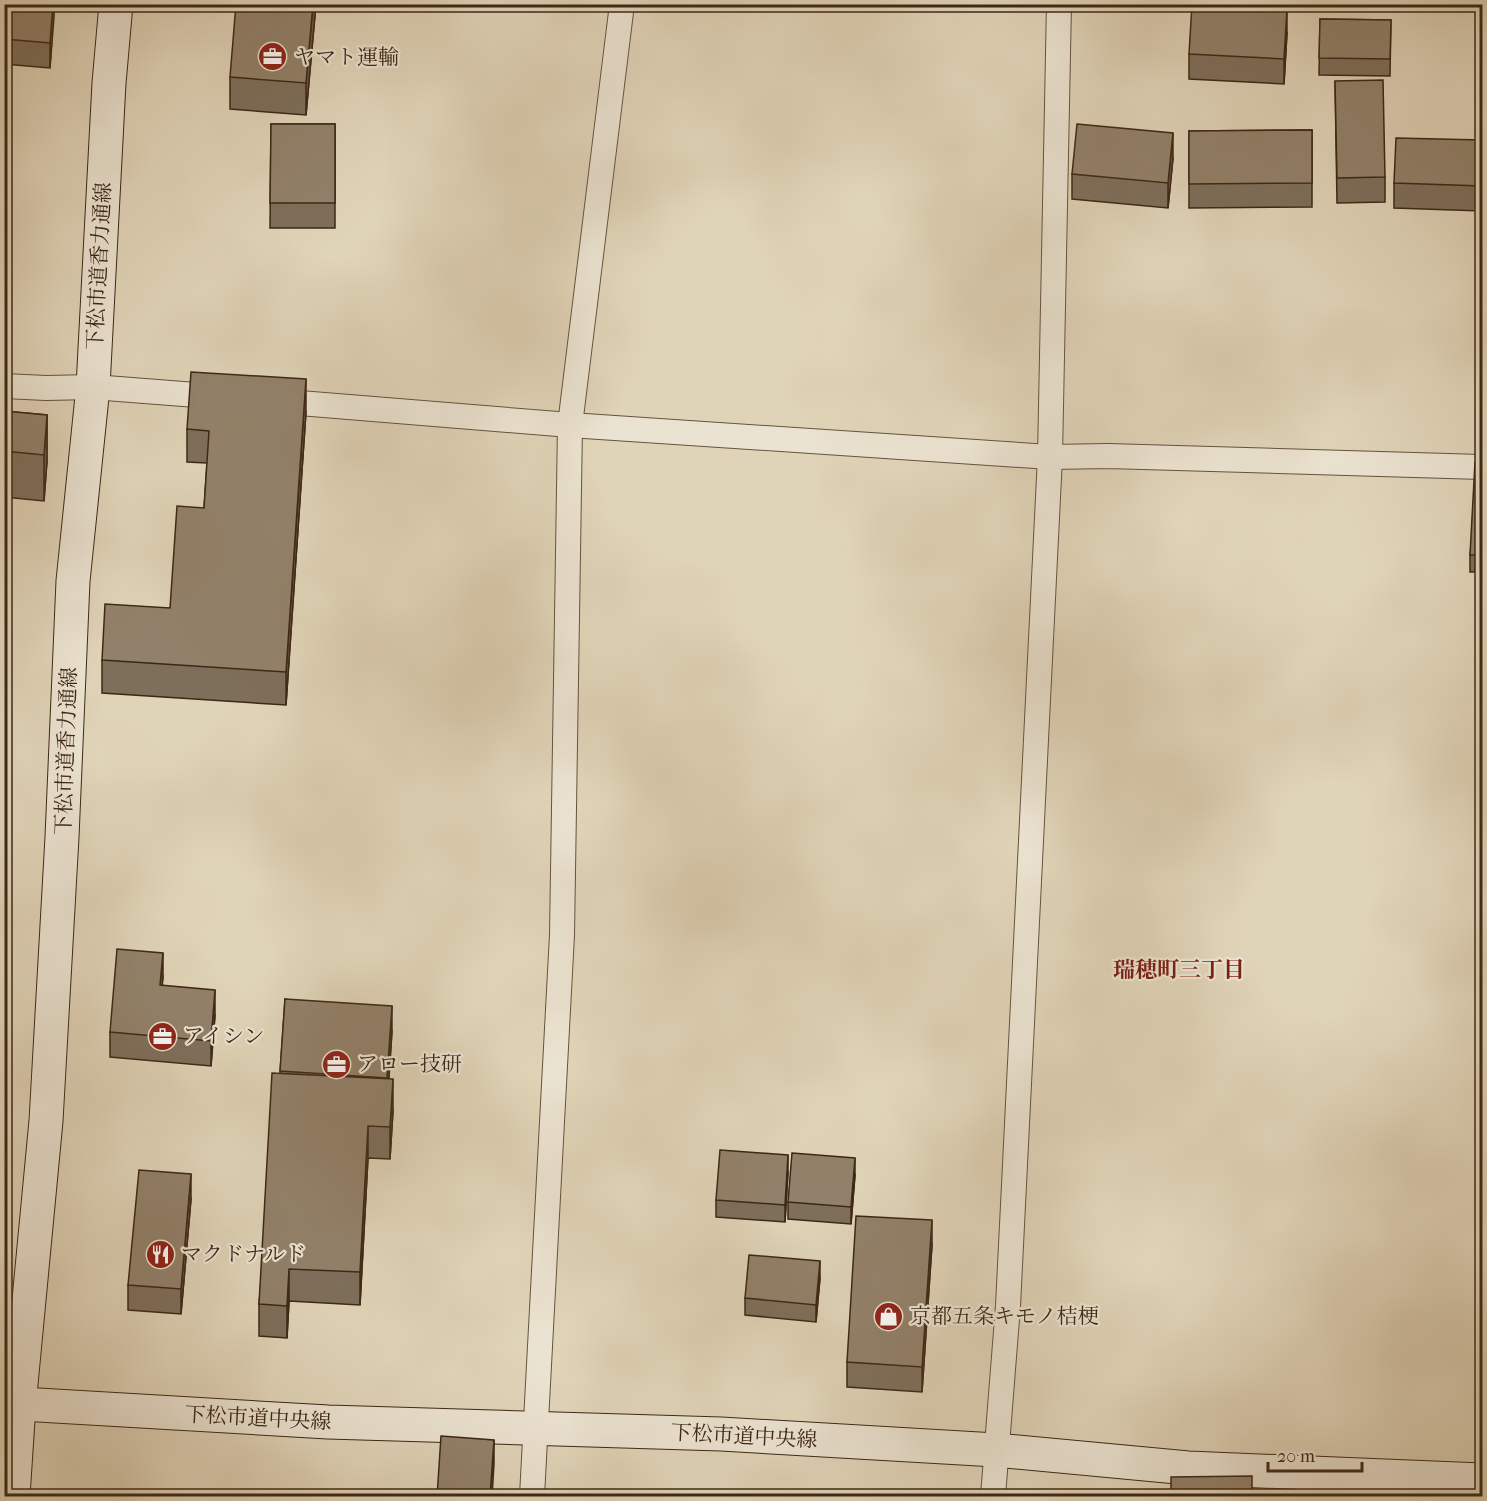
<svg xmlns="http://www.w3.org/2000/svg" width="1487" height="1501" font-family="'IM FELL French Canon','Noto Serif JP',serif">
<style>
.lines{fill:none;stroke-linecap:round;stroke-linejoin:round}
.street-casing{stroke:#66533e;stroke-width:26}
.secondary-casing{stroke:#3d2816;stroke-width:35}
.street{stroke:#ebe3d1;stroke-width:24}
.secondary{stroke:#ebe3d1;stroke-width:33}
.wall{fill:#7e6f5b;stroke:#3d2816;stroke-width:1.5}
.shaded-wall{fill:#665a4a;stroke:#3d2816;stroke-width:1.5}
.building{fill:#92816a;stroke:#3d2816;stroke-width:1.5}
.labels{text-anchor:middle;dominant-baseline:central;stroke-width:4.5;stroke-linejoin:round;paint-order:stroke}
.poi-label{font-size:21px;fill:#3d2816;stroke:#ebe3d1;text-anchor:start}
.street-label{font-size:21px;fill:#3d2816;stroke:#ebe3d1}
.neighbourhood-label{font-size:22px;font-weight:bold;fill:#7a1f14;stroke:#ebe3d1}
</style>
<rect width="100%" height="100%" fill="#e0d4b8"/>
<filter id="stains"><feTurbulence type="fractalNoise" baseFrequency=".00333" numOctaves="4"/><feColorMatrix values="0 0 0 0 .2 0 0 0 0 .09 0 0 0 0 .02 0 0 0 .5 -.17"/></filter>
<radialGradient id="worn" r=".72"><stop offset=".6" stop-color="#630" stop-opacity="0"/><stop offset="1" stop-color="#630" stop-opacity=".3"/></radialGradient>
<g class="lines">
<defs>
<g id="street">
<polyline points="4,386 46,388 93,387 222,397"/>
<polyline points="275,401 570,425 1050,457 1108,456 1482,467"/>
<polyline points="532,1496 562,935 570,425 622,4"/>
<polyline points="993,1496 1008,1306 1050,457 1059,4"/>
</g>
<g id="secondary">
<polyline points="4,1403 328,1422 721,1434 996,1450 1188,1468 1482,1480"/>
<polyline points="13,1496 19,1405 46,1121 62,837 73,581 93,387 109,83 116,4"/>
</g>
</defs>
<use href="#street" class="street-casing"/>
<use href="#secondary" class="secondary-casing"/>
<use href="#street" class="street"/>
<use href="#secondary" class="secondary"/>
</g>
<g class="wall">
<polygon points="4,4 54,4 50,68 4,64"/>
<polygon points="316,4 306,115 230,109 230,77"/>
<polygon points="1320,19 1391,20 1390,76 1319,75"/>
<polygon points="1287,33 1284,84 1189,79 1189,54"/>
<polygon points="1335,81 1385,177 1385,202 1337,203"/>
<polygon points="271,124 335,124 335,228 270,228"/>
<polygon points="1312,130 1312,207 1189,208 1189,131"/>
<polygon points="1482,140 1482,211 1394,208 1394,183"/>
<polygon points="1173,158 1168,208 1072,199 1072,174"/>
<polygon points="4,411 47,415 47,461 44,501 4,497"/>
<polygon points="306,412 286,705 102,693 102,660 170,608 204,508 207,463 187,462 187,429"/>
<polygon points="1482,463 1482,572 1470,572 1470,555"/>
<polygon points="163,977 162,985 215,1015 211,1066 110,1057 110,1032"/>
<polygon points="285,999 392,1031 389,1078 393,1111 390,1159 368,1158 360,1305 289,1301 287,1338 259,1336 259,1304 280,1073"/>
<polygon points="788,1172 785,1222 716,1217 716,1200"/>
<polygon points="855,1175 851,1224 788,1219 788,1202"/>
<polygon points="191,1199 181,1314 128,1310 128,1285"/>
<polygon points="932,1245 922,1392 847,1387 847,1362"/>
<polygon points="820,1278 816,1322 745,1315 745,1298"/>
</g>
<g class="shaded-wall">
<polygon points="53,4 54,4 54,17 50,68 50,43"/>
<polygon points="313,4 316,4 306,115 306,83"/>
<polygon points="1287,8 1287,33 1284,84 1284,59"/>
<polygon points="1173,133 1173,158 1168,208 1168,183"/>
<polygon points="306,379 306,412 286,705 286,672"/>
<polygon points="47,415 47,461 44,501 44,455"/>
<polygon points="163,953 163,977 160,1010 160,985"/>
<polygon points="215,990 215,1015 211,1066 211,1041"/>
<polygon points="392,1006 392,1031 387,1104 387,1079"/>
<polygon points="393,1079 393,1111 390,1159 390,1127"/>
<polygon points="368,1126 368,1158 360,1305 360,1272"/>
<polygon points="788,1155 788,1172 785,1222 785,1205"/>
<polygon points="855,1158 855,1175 851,1224 851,1207"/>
<polygon points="191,1174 191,1199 181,1314 181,1289"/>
<polygon points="932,1220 932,1245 922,1392 922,1367"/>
<polygon points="820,1261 820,1278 816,1322 816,1305"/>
<polygon points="289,1269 289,1301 287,1338 287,1306"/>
<polygon points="494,1440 494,1464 492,1497 490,1497"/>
</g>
<g class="building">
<polygon points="4,4 53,4 50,43 4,39"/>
<polygon points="236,4 313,4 306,83 230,77"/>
<polygon points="1192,4 1214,4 1287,8 1284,59 1189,54"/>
<polygon points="1320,19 1391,20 1390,59 1319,58"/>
<polygon points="1383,80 1385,177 1337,178 1335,81"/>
<polygon points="271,124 335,124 335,203 270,203"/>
<polygon points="1077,124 1173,133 1168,183 1072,174"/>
<polygon points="1312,130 1312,183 1189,184 1189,131"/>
<polygon points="1396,138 1482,140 1482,186 1394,183"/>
<polygon points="191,372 306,379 286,672 102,660 105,604 170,608 177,506 204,508 209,431 187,429"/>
<polygon points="4,411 47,415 44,455 4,451"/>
<polygon points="1475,462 1482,463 1482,555 1470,555"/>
<polygon points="117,949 163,953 160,985 215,990 211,1041 110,1032"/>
<polygon points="285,999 392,1006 387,1078 280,1071"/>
<polygon points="272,1073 393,1079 390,1127 368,1126 360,1272 289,1269 287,1306 259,1304"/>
<polygon points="720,1150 788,1155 785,1205 716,1200"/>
<polygon points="792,1153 855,1158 851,1207 788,1202"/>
<polygon points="139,1170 191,1174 181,1289 128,1285"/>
<polygon points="856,1216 932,1220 922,1367 847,1362"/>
<polygon points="749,1255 820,1261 816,1305 745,1298"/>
<polygon points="441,1436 494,1440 490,1497 437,1497"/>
<polygon points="1252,1476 1252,1497 1171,1497 1171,1477"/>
</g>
<defs>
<symbol id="office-disc" viewBox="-11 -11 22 22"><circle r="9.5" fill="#8f2418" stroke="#ebe3d1"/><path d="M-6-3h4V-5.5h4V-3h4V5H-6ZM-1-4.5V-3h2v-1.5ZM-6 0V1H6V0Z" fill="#fff"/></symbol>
<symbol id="restaurant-disc" viewBox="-11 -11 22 22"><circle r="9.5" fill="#8f2418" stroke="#ebe3d1"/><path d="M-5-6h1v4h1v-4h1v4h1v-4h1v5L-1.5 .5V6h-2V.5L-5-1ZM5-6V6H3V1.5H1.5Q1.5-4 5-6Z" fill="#fff"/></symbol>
<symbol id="shop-disc" viewBox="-11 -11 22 22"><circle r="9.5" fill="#8f2418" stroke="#ebe3d1"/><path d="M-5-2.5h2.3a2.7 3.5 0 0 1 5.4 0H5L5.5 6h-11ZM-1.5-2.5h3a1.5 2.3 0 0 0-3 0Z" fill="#fff"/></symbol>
</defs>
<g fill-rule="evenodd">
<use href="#office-disc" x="256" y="40" width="33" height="33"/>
<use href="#office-disc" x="146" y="1020" width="33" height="33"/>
<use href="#office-disc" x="320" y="1048" width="33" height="33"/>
<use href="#restaurant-disc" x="144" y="1238" width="33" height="33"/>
<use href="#shop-disc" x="872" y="1300" width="33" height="33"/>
</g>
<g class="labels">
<g class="poi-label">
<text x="294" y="57">ヤマト運輸</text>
<text x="183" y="1036">アイシン</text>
<text x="357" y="1064">アロー技研</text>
<text x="181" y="1254">マクドナルド</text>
<text x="910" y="1316">京都五条キモノ桔梗</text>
</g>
<g class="street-label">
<text transform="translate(99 266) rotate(-87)">下松市道香力通線</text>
<text transform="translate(66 751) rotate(-88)">下松市道香力通線</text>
<text transform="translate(258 1418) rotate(3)">下松市道中央線</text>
<text transform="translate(744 1436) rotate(3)">下松市道中央線</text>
</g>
<g class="neighbourhood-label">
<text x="1179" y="970">瑞穂町三丁目</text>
</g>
</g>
<rect width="1487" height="1501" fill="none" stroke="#e0d4b8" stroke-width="24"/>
<rect x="6" y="6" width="1475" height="1489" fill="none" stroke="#3d2816" stroke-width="3"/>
<rect x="12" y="12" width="1463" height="1477" fill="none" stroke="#3d2816" stroke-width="1.5"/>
<path d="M1268 1462v9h94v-9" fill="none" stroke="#3d2816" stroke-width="3"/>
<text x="1277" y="1462" font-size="18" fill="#3d2816" stroke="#ebe3d1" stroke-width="4.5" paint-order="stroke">20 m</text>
<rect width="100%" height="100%" filter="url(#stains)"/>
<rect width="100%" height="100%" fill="url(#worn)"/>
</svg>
